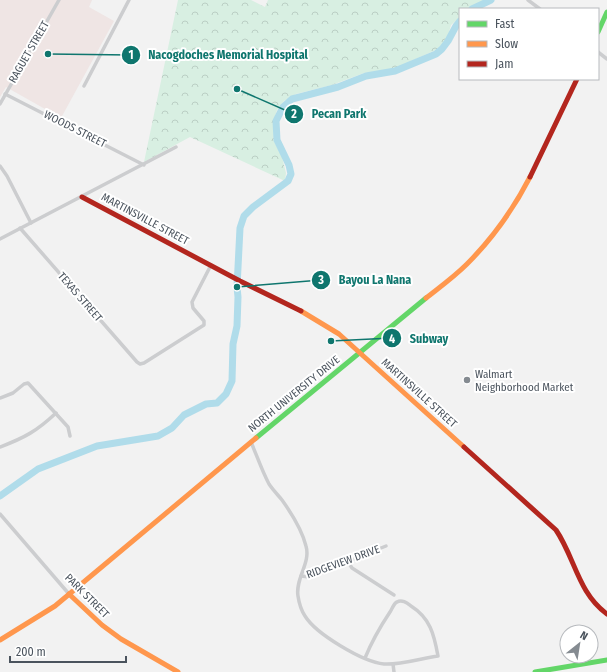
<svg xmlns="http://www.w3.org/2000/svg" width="607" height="672" font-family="'Fira Sans Condensed',sans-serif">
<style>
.medical{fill:#efe5e4}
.forest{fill:url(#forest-crowns)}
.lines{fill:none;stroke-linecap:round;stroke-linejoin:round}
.river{stroke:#b0dcea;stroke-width:7}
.street{stroke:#cccdcf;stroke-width:3.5}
.fast{stroke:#63d668;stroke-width:5}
.slow{stroke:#ff974d;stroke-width:5}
.jam{stroke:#b3261e;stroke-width:5}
.poi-dot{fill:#858b91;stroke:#fff;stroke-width:1.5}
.labels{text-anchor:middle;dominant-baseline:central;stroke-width:4;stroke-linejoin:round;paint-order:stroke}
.street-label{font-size:11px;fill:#4a535d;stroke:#fff}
.poi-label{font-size:11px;fill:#4a535d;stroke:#fff;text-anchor:start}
.leader{fill:none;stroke:#0f766e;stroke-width:1.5}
.callout-dot{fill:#0f766e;stroke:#fff;stroke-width:1.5}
.mark-label{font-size:12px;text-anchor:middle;font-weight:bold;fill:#fff}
.callout-label{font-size:12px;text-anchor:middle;font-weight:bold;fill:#0f766e;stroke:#fff;stroke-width:4;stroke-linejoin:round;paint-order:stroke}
</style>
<defs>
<pattern id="forest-crowns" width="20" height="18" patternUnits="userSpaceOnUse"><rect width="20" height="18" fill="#d8efe2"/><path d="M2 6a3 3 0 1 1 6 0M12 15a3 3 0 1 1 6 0" fill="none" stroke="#bbcfc4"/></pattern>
</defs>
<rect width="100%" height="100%" fill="#f2f2f2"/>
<polygon class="medical" points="0,0 92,0 89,7 114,21 61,118 6,87 0,97"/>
<polygon class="forest" points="178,0 251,0 265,7 268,0 486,0 468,9 460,9 460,17 451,25 448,36 444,43 436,50 411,61 405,65 392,69 364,73 332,85 296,94 284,101 277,110 273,123 274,141 282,157 286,173 285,181 190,137 144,162"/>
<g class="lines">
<g class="river">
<polyline points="472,9 491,0"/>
<polyline points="0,496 38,469 97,446 158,436 172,428 184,415 206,404 217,403 226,394 232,381 233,344 237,326 238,297 237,287 240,228 244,216 253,207 288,181 291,174 289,165 277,140 276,121 283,107 292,99 338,87 366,76 395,71 436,54 442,49 448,41 456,26 460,21"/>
</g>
<g class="street">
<polyline points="528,0 540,9"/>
<polyline points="598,52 607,59"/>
<polyline points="84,86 129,0"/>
<polyline points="5,94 144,165"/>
<polyline points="0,104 59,0"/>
<polyline points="0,166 7,176 31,223"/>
<polyline points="20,228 137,362 140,364 144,363 204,325 204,321 193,308 192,302 211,265"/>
<polyline points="0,239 176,147"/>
<polyline points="0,398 13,393 24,384 28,383 68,427 70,436"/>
<path d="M251,442C257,456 262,471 269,484C273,490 278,495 282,500C292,514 302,530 306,546C311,563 295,579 298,596C299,603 301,610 305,616C316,634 363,662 384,664C401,665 422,658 438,656C434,634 430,618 411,606C407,603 402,599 397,602C394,603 392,609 390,612C380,627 372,641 365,658"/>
<path d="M0,447C24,438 37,431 56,413"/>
<polyline points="0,514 69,594"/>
<polyline points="348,562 352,568 394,595"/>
<polyline points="301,576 309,577 386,546"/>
<polyline points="393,664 394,672"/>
</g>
<g class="fast">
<polyline points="598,32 607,12"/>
<polyline points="256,438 426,298"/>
<polyline points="535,672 607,660"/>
</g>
<g class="slow">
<path d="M426,298C440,287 454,277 467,264C492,239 514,208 530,177"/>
<polyline points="301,311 339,334 464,447"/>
<polyline points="69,594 102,625 121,639 178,672"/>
<polyline points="0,640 55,606 256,438"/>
</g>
<g class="jam">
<polyline points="530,177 577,79"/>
<polyline points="82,197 240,281 301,311"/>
<path d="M464,447L556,530C575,558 578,593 607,614"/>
</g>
</g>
<circle class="poi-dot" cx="467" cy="380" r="4"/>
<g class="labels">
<g class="street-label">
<text transform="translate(29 52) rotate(-60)">RAGUET STREET</text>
<text transform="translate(75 129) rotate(27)">WOODS STREET</text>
<text transform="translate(145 219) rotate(28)">MARTINSVILLE STREET</text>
<text transform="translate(80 297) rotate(49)">TEXAS STREET</text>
<text transform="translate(419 393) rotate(42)">MARTINSVILLE STREET</text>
<text transform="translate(294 394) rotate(-39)">NORTH UNIVERSITY DRIVE</text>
<text transform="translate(343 562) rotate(-20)">RIDGEVIEW DRIVE</text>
<text transform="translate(87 596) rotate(45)">PARK STREET</text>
</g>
<g class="poi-label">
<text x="475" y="374">Walmart<tspan x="475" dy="13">Neighborhood Market</tspan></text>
</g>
</g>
<path class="leader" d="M48 54L131 55M237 89L294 114M237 287L321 280M331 341L392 338"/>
<g class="callout-dot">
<circle cx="48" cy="54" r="4"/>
<circle cx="237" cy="89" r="4"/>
<circle cx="237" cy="287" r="4"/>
<circle cx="331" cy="341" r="4"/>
<circle cx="131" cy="55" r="10"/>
<circle cx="294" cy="114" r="10"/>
<circle cx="321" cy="280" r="10"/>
<circle cx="392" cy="338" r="10"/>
</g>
<g class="mark-label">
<text x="131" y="59">1</text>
<text x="294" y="118">2</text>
<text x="321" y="284">3</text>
<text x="392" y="343">4</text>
</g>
<g class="callout-label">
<text x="228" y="59">Nacogdoches Memorial Hospital</text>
<text x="339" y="118">Pecan Park</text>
<text x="375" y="284">Bayou La Nana</text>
<text x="429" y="343">Subway</text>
</g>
<rect x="459" y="8" width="140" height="72" fill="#ffffff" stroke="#b7babe"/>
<rect x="467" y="21" width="20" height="6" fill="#63d668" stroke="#b7babe"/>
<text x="495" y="28" font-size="12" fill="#4a535d">Fast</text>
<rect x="467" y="41" width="20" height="6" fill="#ff974d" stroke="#b7babe"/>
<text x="495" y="48" font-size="12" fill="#4a535d">Slow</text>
<rect x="467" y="61" width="20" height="6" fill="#b3261e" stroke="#b7babe"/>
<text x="495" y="68" font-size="12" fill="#4a535d">Jam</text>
<g transform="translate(579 644) rotate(30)"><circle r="19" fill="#ffffff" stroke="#b7babe"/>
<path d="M0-3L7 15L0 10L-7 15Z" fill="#858b91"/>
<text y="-6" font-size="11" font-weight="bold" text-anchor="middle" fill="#4a535d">N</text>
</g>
<path d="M10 656v6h116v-6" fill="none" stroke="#4a535d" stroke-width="2"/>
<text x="16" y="656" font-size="12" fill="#4a535d" stroke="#ffffff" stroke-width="3" paint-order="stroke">200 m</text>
</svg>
